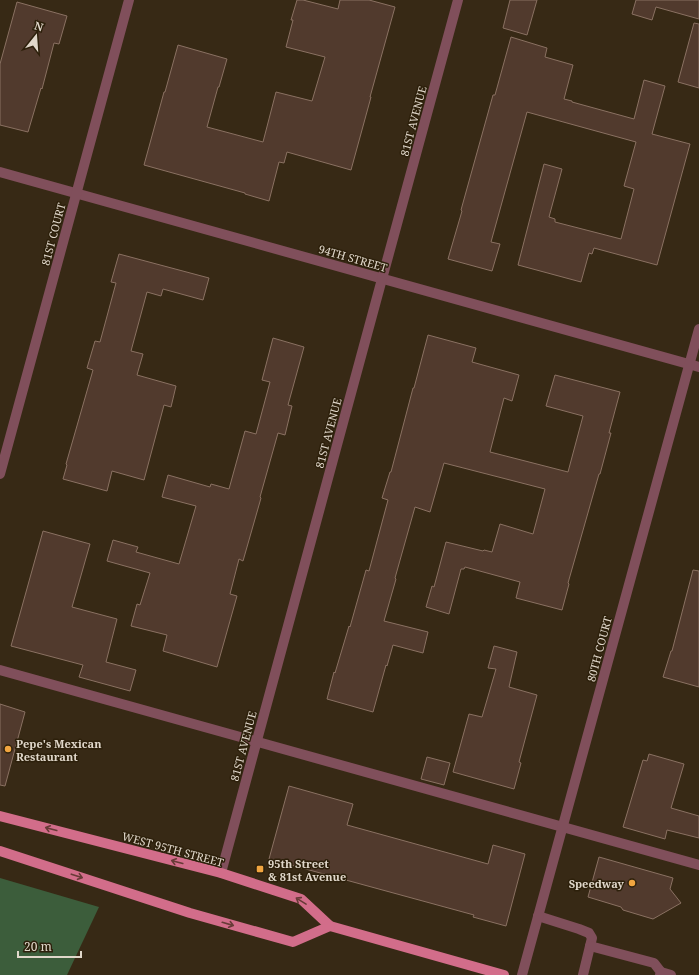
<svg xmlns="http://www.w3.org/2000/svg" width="699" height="975" font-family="'Noto Serif',serif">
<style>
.green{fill:#3c5d3b}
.building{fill:#513a2d;stroke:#8a7162}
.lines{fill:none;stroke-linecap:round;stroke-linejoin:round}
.lane{stroke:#804f5b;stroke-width:10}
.street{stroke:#804f5b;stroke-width:10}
.primary{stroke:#d26d8a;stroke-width:10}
.oneway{stroke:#673b37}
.poi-dot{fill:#f1a540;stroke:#2d200b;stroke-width:1.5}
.labels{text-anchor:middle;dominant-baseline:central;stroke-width:3;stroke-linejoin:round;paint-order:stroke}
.street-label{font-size:11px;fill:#e0d7ca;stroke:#2d200b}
.poi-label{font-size:11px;font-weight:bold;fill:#e0d7ca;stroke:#2d200b;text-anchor:start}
</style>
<rect width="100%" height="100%" fill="#372915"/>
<polygon class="green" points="0,878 99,907 67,975 0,975"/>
<g class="building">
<polygon points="297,0 303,0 338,9 340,0 369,0 395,7 370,97 371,97 351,170 287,152 284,163 279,162 269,201 245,194 245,193 144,165 164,92 165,92 178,45 227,59 219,87 218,87 207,127 263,142 276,92 312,101 325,57 286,47 293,20 291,20"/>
<polygon points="510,0 537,0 527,35 503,28"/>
<polygon points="636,0 699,0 699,19 656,7 652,20 632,14"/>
<polygon points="17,2 67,16 59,44 54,43 42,89 41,88 28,132 0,125 0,64"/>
<polygon points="694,23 699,24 699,88 678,82"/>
<polygon points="511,37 547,48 545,57 573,65 564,99 572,101 572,102 634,119 644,80 665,86 652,134 690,144 657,265 594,248 592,254 589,253 581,282 518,265 544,164 562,169 549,217 555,219 555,222 621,239 634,189 624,186 636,142 527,112 491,242 500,244 492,271 448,259 462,211 461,210 493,95 495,95"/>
<polygon points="119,254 209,278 203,300 163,289 161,296 147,292 131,351 143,354 137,375 176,386 171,407 164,405 144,480 112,471 107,491 63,479 67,465 66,464 93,370 87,368 95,341 100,342 116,283 111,282"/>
<polygon points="428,335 476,348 472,362 519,375 512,401 504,398 490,452 568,472 583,416 546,406 555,375 620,392 609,433 611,433 600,474 599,474 568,583 569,584 562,610 516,598 520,582 465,567 464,569 461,569 449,614 426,607 432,586 434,587 446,542 483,551 484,550 492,552 500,524 533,534 545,489 444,463 430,512 415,507 395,578 396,579 384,621 428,632 423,653 393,645 387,666 386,665 373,712 327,699 334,672 335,673 349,626 350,627 366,570 369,571 388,500 382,498 390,472 391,472 413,388 414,388"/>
<polygon points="273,338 304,347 288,405 292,406 285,435 278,433 260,497 261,498 243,561 239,559 230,594 237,596 217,667 163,651 167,635 131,626 137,604 140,605 150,573 107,561 113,540 138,547 136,552 179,564 196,506 162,497 168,475 210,487 211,484 229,489 245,431 256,434 270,382 262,380"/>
<polygon points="43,531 90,544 72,607 117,619 106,662 136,670 130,691 79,677 83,665 11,646"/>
<polygon points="693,570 699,571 699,687 663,677 671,651 672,651"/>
<polygon points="494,646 517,652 509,687 537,695 519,762 521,763 514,789 453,772 469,714 482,717 496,669 488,668"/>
<polygon points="0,704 25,712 5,786 0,785"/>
<polygon points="649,754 684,764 671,808 699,816 699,838 667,830 665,839 623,827 643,760 647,761"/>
<polygon points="427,757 450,763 444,785 421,779"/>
<polygon points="289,786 353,804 347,825 488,864 493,845 525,854 506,926 473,917 474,915 269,859"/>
<polygon points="599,857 673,878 670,889 681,903 653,919 623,910 621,907 588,897"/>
</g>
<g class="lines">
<g class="lane">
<polyline points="0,670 699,865"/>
<polyline points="538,916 579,929 589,933 592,938 583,975"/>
<polyline points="590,946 654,963 661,972 660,975"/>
<polyline points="661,972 671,975"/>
</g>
<g class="street">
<polyline points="0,172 699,367"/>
<polyline points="0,474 129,0"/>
<polyline points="221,873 382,279 458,0"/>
<polyline points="522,975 699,329"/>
</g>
<g class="primary">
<polyline points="0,816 221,873 301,899 330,926 504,975"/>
<polyline points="0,851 190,913 293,942 330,926"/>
</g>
</g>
<defs><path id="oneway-shaft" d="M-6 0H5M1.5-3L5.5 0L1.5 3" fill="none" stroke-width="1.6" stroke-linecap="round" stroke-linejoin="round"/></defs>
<g class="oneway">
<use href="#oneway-shaft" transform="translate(51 829) rotate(-165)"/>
<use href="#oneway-shaft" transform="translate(177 862) rotate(-165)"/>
<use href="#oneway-shaft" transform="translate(77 876) rotate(18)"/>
<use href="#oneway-shaft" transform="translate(301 901) rotate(-148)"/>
<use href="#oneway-shaft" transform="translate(228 924) rotate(16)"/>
</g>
<g class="poi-dot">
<circle cx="8" cy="749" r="4"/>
<rect x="256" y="865" width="8" height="8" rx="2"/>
<circle cx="632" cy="883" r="4"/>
</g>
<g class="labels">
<g class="street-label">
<text transform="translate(413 121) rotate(-75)">81ST AVENUE</text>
<text transform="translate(53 234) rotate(-75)">81ST COURT</text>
<text transform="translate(353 258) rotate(16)">94TH STREET</text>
<text transform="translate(328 433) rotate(-75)">81ST AVENUE</text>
<text transform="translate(599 649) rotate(-75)">80TH COURT</text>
<text transform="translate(243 746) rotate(-75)">81ST AVENUE</text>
<text transform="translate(173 849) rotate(15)">WEST 95TH STREET</text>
</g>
<g class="poi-label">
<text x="16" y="743">Pepe's Mexican<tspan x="16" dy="13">Restaurant</tspan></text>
<text x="268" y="863">95th Street<tspan x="268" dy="13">&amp; 81st Avenue</tspan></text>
<text x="624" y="883" text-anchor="end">Speedway</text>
</g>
</g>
<g transform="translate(36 36) rotate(17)" stroke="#2d200b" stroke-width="3" paint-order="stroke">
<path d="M0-3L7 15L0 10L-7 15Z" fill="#e0d7ca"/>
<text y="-6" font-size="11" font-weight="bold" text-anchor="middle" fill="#e0d7ca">N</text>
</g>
<path d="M18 951v6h63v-6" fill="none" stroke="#e0d7ca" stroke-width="2"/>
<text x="24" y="951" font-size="12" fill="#e0d7ca" stroke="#2d200b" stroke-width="3" paint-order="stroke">20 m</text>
</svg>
